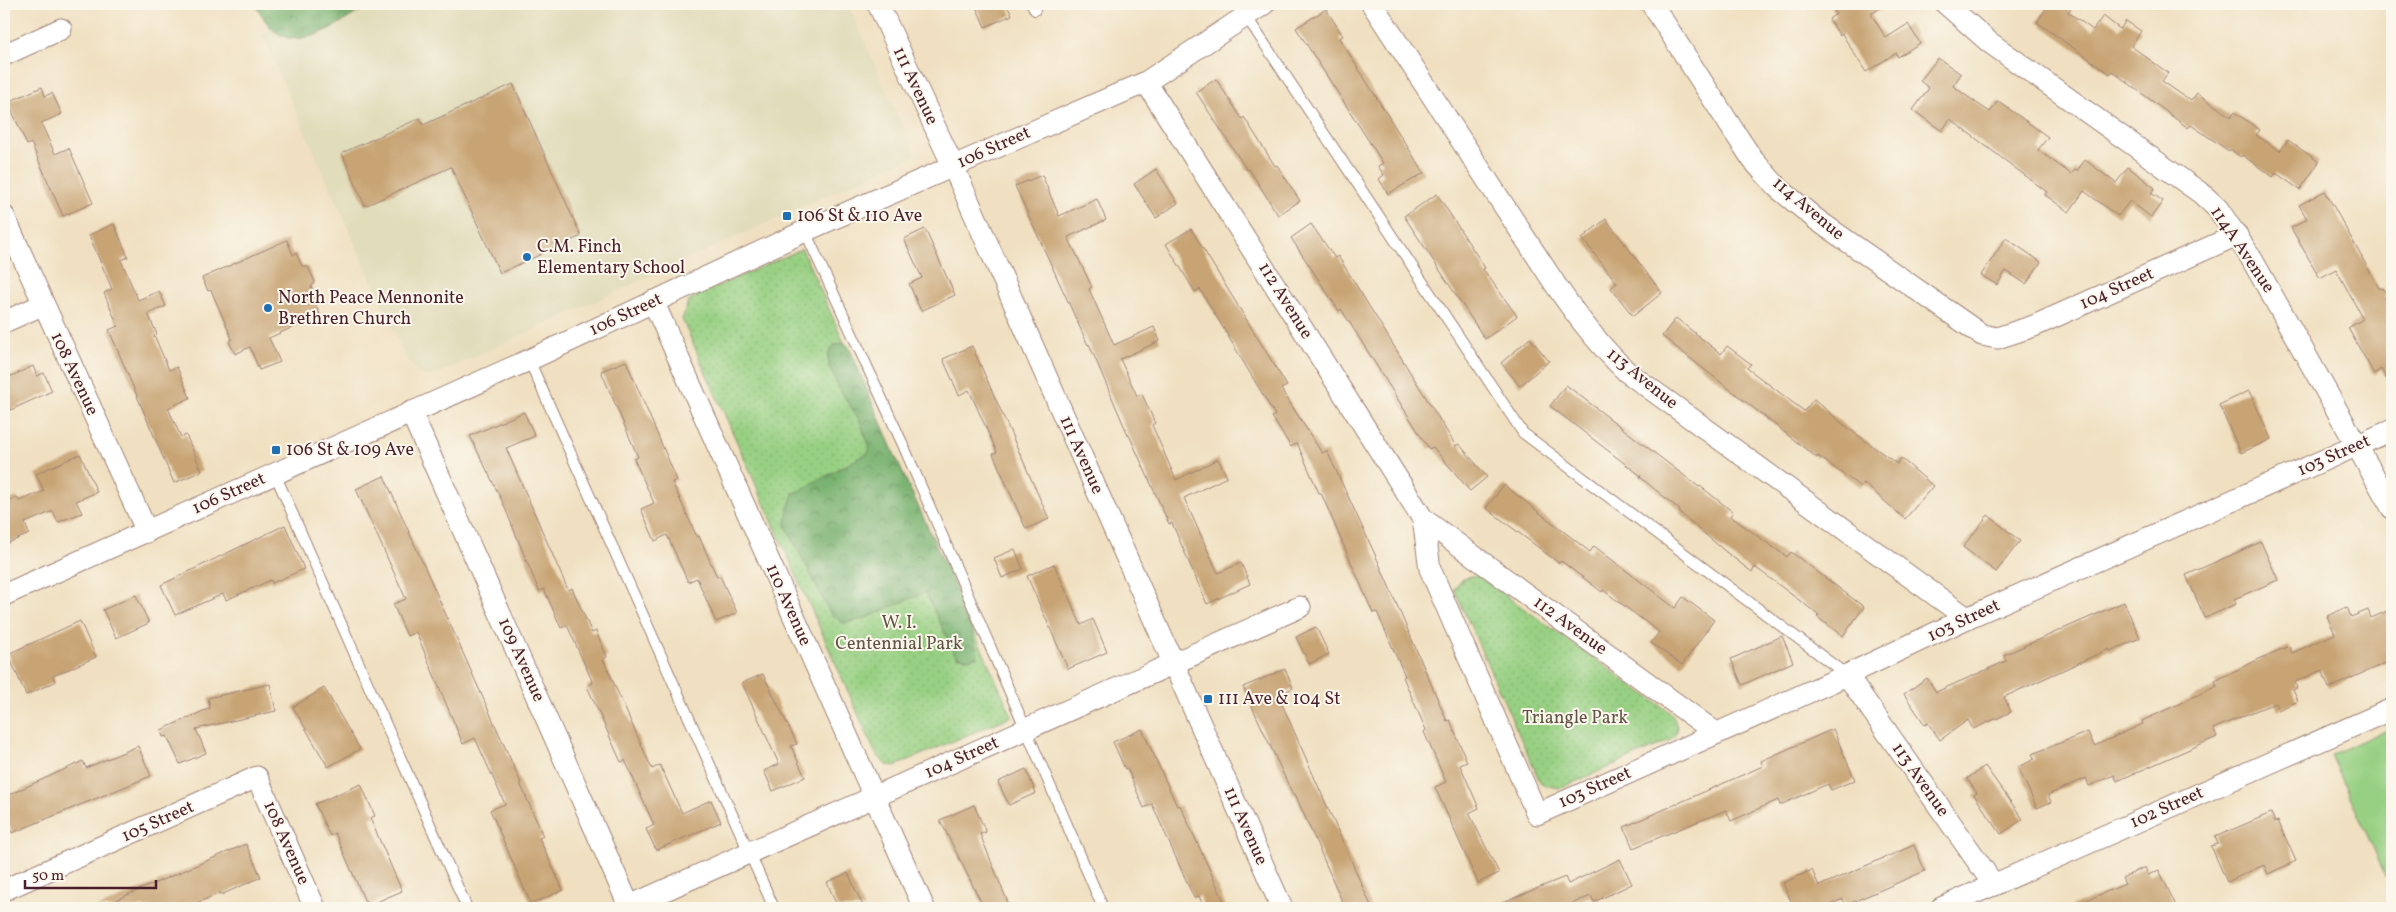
<svg xmlns="http://www.w3.org/2000/svg" width="2396" height="912" font-family="Vollkorn,serif">
<style>
.built{fill:#e1dcba}
.grass{fill:url(#grass-dots);stroke:#717857}
.forest{fill:url(#forest-crowns);stroke:#62684e}
.pitch{fill:#98d083;stroke:#717857}
.building{fill:#c8a475}
.lines{fill:none;stroke-linecap:round;stroke-linejoin:round}
.service-casing{stroke:#9d8076;stroke-width:12}
.minor-casing{stroke:#9d8076;stroke-width:23}
.service{stroke:#fff;stroke-width:10}
.minor{stroke:#fff;stroke-width:21}
.poi-dot{fill:#1f6fb2;stroke:#fbf7ec;stroke-width:2}
.labels{text-anchor:middle;dominant-baseline:central;stroke-width:4;stroke-linejoin:round;paint-order:stroke}
.street-label{font-size:18px;fill:#4a1f2b;stroke:#fbf7ec}
.poi-label{font-size:18px;fill:#4a1f2b;stroke:#fbf7ec;text-anchor:start}
.park-label{font-size:18px;fill:#615445;stroke:#fbf7ec}
</style>
<defs>
<pattern id="grass-dots" width="8" height="8" patternUnits="userSpaceOnUse" patternTransform="scale(1.25)"><rect width="8" height="8" fill="#98d083"/><path d="M2 2h.1M6 6h.1" fill="none" stroke="#84b271" stroke-width="1.8" stroke-linecap="round"/></pattern>
<pattern id="forest-crowns" width="20" height="18" patternUnits="userSpaceOnUse" patternTransform="scale(1.25)"><rect width="20" height="18" fill="#7ab271"/><path d="M2 6a3 3 0 1 1 6 0M12 15a3 3 0 1 1 6 0" fill="none" stroke="#66905d"/></pattern>
</defs>
<rect width="100%" height="100%" fill="#fbf7ec"/>
<filter id="ink" filterUnits="userSpaceOnUse"><feTurbulence type="fractalNoise" baseFrequency=".02" numOctaves="2"/><feDisplacementMap in="SourceGraphic" scale="10" xChannelSelector="R" yChannelSelector="G"/><feConvolveMatrix kernelMatrix="1 2 1 2 8 2 1 2 1" color-interpolation-filters="sRGB"/></filter>
<filter id="wash" filterUnits="userSpaceOnUse"><feTurbulence type="fractalNoise" baseFrequency=".0096" numOctaves="4" result="noise"/><feDisplacementMap in="SourceGraphic" scale="20" xChannelSelector="R" yChannelSelector="G"/><feGaussianBlur stdDeviation="1.12" result="paint"/><feColorMatrix in="noise" values="0 0 0 0 0 0 0 0 0 0 0 0 0 0 0 0 0 1.4 0 .05"/><feComposite in="paint" operator="in"/></filter>
<g filter="url(#wash)">
<rect width="100%" height="100%" fill="#f0e0c1"/>
<polygon class="built" points="330,4 848,4 915,155 432,376 424,375 418,373 406,358 262,35"/>
<g class="grass">
<polygon points="802,249 1012,716 895,766 886,765 875,752 682,319 688,302 700,294"/>
<path d="M1471,576H1478L1671,713C1677,722 1680,732 1671,740L1568,785L1559,788L1541,784L1454,589L1463,579Z"/>
</g>
<g class="forest">
<path d="M255,4H371C347,18 303,53 276,32C267,26 261,13 255,4Z"/>
<polygon points="845,343 849,347 896,458 965,608 978,656 969,659 956,656 925,592 864,619 844,623 831,615 786,526 787,512 793,494 868,453 870,448 859,419 841,392 829,366 828,354 834,345"/>
</g>
<polygon class="pitch" points="2392,727 2392,876 2387,879 2331,755"/>
<g id="blocks">
<g class="building">
<polygon points="975,4 1006,4 1012,15 985,27"/>
<polygon points="1829,4 1887,4 1871,14 1886,38 1908,24 1920,43 1898,57 1896,53 1866,72 1842,34 1840,36 1829,19 1836,14"/>
<polygon points="2049,4 2074,4 2068,12 2093,30 2103,16 2120,29 2126,21 2141,31 2131,46 2168,73 2162,81 2191,101 2197,93 2231,117 2234,112 2260,130 2256,135 2280,151 2288,140 2319,162 2300,190 2276,173 2273,177 2242,155 2241,157 2230,149 2229,151 2191,125 2188,128 2112,71 2110,74 2037,22"/>
<polygon points="1326,9 1343,36 1339,38 1424,173 1388,194 1379,179 1384,175 1378,166 1383,163 1296,28"/>
<polygon points="1938,58 1961,74 1953,86 1978,104 1990,112 1998,101 2048,137 2038,150 2071,174 2075,170 2077,171 2085,160 2116,183 2128,167 2155,188 2151,193 2163,201 2151,217 2130,201 2118,216 2084,191 2069,212 2045,195 2047,192 1950,119 1942,131 1913,110 1929,88 1920,81"/>
<polygon points="1216,79 1242,119 1244,117 1275,166 1277,165 1300,201 1278,215 1249,169 1247,170 1196,92"/>
<polygon points="513,84 581,236 500,273 451,167 365,206 342,153 420,118 423,125"/>
<polygon points="42,87 45,96 52,93 62,114 41,123 55,154 69,148 93,203 63,216 31,143 27,145 8,102"/>
<polygon points="1156,169 1178,203 1156,218 1134,184"/>
<polygon points="1042,175 1059,216 1097,199 1106,220 1068,237 1092,287 1089,289 1114,345 1154,327 1160,341 1120,359 1137,396 1142,394 1155,423 1152,425 1176,480 1218,459 1227,477 1184,498 1218,573 1241,563 1250,584 1207,604 1172,523 1169,524 1129,435 1128,435 1089,344 1088,345 1015,186"/>
<polygon points="2325,191 2379,288 2384,289 2387,295 2385,298 2392,310 2392,388 2381,369 2374,374 2348,328 2363,319 2336,269 2320,278 2291,228 2307,219 2299,205"/>
<polygon points="1437,194 1485,268 1483,269 1517,316 1485,339 1404,216"/>
<polygon points="1606,219 1662,293 1633,316 1611,288 1617,283 1582,238"/>
<polygon points="114,224 128,257 121,260 138,300 159,291 166,306 148,314 157,334 154,335 169,370 177,367 190,398 168,408 181,437 186,435 202,471 174,483 109,330 118,326 104,293 112,289 89,235"/>
<polygon points="1311,224 1335,258 1338,256 1456,446 1459,444 1487,477 1470,491 1433,447 1429,449 1341,309 1339,311 1291,238"/>
<polygon points="925,229 955,295 921,311 909,284 922,278 904,239"/>
<polygon points="1191,229 1287,386 1281,389 1322,453 1327,451 1378,561 1447,721 1450,720 1467,762 1460,765 1479,808 1469,813 1499,873 1478,883 1435,787 1446,782 1424,732 1426,730 1403,677 1405,676 1377,612 1373,613 1321,493 1319,493 1297,443 1291,447 1272,417 1275,415 1200,289 1195,292 1166,244"/>
<polygon points="2006,238 2041,262 2026,284 2006,271 1997,285 1981,275"/>
<polygon points="287,240 293,255 296,253 302,266 308,267 315,282 311,287 317,299 314,301 320,315 269,338 280,362 259,370 250,347 235,354 229,341 232,339 211,290 208,291 202,278"/>
<polygon points="1676,318 1721,354 1727,346 1751,364 1747,368 1804,411 1814,399 1844,425 1897,464 1901,458 1933,486 1905,519 1864,483 1861,487 1818,456 1817,458 1662,336"/>
<polygon points="1530,338 1549,361 1520,386 1501,363"/>
<polygon points="972,346 1049,519 1026,529 993,454 997,452 969,390 959,395 943,359"/>
<polygon points="626,361 677,480 672,482 697,537 699,536 717,577 720,576 737,613 716,622 697,578 688,582 667,535 655,541 641,509 654,503 634,459 638,457 601,371"/>
<polygon points="33,366 37,376 44,373 52,391 4,413 4,391 9,388 5,379"/>
<polygon points="1566,385 1699,487 1700,486 1733,512 1730,516 1787,557 1791,552 1864,607 1843,636 1817,617 1819,615 1755,567 1752,572 1726,552 1679,512 1680,510 1640,477 1641,476 1550,406"/>
<polygon points="2249,391 2271,439 2241,453 2219,405"/>
<polygon points="524,412 535,436 506,448 568,590 572,588 592,633 596,631 607,657 603,659 652,769 660,765 682,813 711,800 721,822 656,850 646,829 654,825 625,760 621,762 587,686 593,683 567,625 561,628 544,589 539,591 503,503 470,436"/>
<polygon points="80,454 97,492 76,501 82,513 58,522 53,511 25,523 29,534 8,543 4,534 4,502 17,497 19,501 44,491 36,474"/>
<polygon points="384,476 521,783 520,783 543,836 539,838 563,890 531,904 490,810 505,804 475,738 463,744 416,632 407,636 393,604 406,599 356,489"/>
<polygon points="1504,485 1590,552 1594,546 1675,608 1683,597 1714,620 1682,665 1651,643 1659,632 1603,590 1602,592 1561,561 1559,563 1486,508"/>
<polygon points="1988,515 2020,541 1996,572 1963,547"/>
<polygon points="285,525 304,569 272,583 271,580 226,600 223,594 175,615 161,585"/>
<polygon points="2261,542 2278,580 2234,599 2236,604 2205,618 2186,575"/>
<polygon points="1015,549 1023,569 1002,578 994,558"/>
<polygon points="1054,564 1081,625 1093,619 1107,652 1068,669 1027,576"/>
<polygon points="136,595 149,623 116,638 103,610"/>
<polygon points="2124,602 2140,638 2110,651 2109,649 2004,697 2011,712 1973,729 1968,720 1940,740 1928,723 1925,725 1904,694 1927,678 1936,692 2006,661 2004,655"/>
<polygon points="2347,607 2351,617 2368,610 2371,618 2392,609 2392,660 2329,688 2322,670 2295,682 2297,688 2293,690 2298,701 2278,710 2275,703 2245,715 2213,729 2217,737 2117,781 2114,775 2089,786 2086,778 2048,795 2051,802 2037,808 2018,767 2035,759 2032,754 2088,732 2094,746 2143,724 2142,721 2217,686 2215,681 2259,659 2289,646 2292,653 2335,634 2327,616"/>
<polygon points="80,621 96,657 53,676 55,682 26,695 8,654"/>
<polygon points="1316,627 1329,654 1309,664 1296,637"/>
<polygon points="1782,636 1793,662 1742,685 1731,659"/>
<polygon points="1285,669 1293,688 1278,695 1372,908 1345,908 1295,794 1293,795 1243,687"/>
<polygon points="763,674 797,744 791,746 805,777 773,791 764,771 779,764 742,683"/>
<polygon points="270,684 276,711 196,729 206,753 180,764 167,736 163,737 161,730 210,708 208,698"/>
<polygon points="324,688 360,749 328,767 293,707"/>
<polygon points="1142,729 1177,806 1180,805 1227,908 1204,908 1199,896 1194,898 1152,804 1144,808 1127,768 1125,769 1113,742"/>
<polygon points="1833,729 1855,780 1831,790 1828,784 1780,805 1778,800 1731,821 1726,810 1633,848 1624,827 1763,766 1761,761"/>
<polygon points="138,746 151,776 12,833 4,814 4,797 83,761 86,768"/>
<polygon points="1985,766 2023,819 2001,834 1974,795 1977,793 1967,779"/>
<polygon points="1026,769 1036,793 1009,805 998,782"/>
<polygon points="361,784 375,816 370,818 402,891 367,906 335,833 330,836 315,804"/>
<polygon points="974,805 986,832 980,834 1010,908 984,908 940,820"/>
<polygon points="2271,813 2275,822 2278,821 2296,861 2268,874 2264,865 2227,882 2211,846 2218,844 2215,837"/>
<polygon points="246,844 261,877 221,895 220,893 185,908 97,908"/>
<polygon points="1914,845 1925,871 1846,905 1843,899 1823,908 1794,908 1783,883 1812,870 1819,886"/>
<polygon points="1620,859 1632,884 1594,902 1591,896 1561,908 1489,908 1565,877 1568,884"/>
<polygon points="2145,867 2148,875 2159,870 2177,908 2068,908 2125,884 2122,878"/>
<polygon points="848,873 864,908 838,908 827,882"/>
</g>
</g>
</g>
<g filter="url(#ink)">
<use href="#blocks" fill-opacity="0" stroke="#9d8076" stroke-width="1"/>
<g class="lines">
<defs>
<g id="service">
<polyline points="1032,4 1035,10"/>
<polyline points="1246,16 1523,433 1847,675"/>
<polyline points="805,231 904,447 1103,908"/>
<polyline points="529,360 774,908"/>
<polyline points="275,474 467,908"/>
</g>
<g id="minor">
<polyline points="878,4 953,166 1282,908"/>
<path d="M1372,4L1557,287C1578,318 1600,346 1627,372L1967,618"/>
<polyline points="1652,4 1733,130 1753,160 1778,188 1817,220 1982,335 1997,338 2034,326 2237,235"/>
<polyline points="1946,4 1989,42 2202,194 2218,209 2250,256 2392,508"/>
<polyline points="4,55 61,29"/>
<polyline points="1146,82 1423,519 1716,733"/>
<polyline points="4,216 147,532"/>
<polyline points="653,301 924,908"/>
<polyline points="4,322 42,305"/>
<polyline points="411,412 630,908"/>
<polyline points="1423,519 1430,569 1537,814 1847,675 1967,618 2392,430"/>
<polyline points="4,595 529,360 805,231 1146,82 1264,4"/>
<polyline points="1847,675 1994,885"/>
<polyline points="4,890 257,777 315,908"/>
<polyline points="625,908 1300,607"/>
<polyline points="1941,908 2392,709"/>
</g>
</defs>
<use href="#service" class="service-casing"/>
<use href="#minor" class="minor-casing"/>
<use href="#service" class="service"/>
<use href="#minor" class="minor"/>
</g>
</g>
<g class="poi-dot">
<rect x="782" y="211" width="10" height="10" rx="2.5"/>
<circle cx="527" cy="257" r="5"/>
<circle cx="268" cy="308" r="5"/>
<rect x="271" y="445" width="10" height="10" rx="2.5"/>
<rect x="1203" y="694" width="10" height="10" rx="2.5"/>
</g>
<g class="labels">
<g class="street-label">
<text transform="translate(915 86) rotate(65)">111 Avenue</text>
<text transform="translate(994 148) rotate(-24)">106 Street</text>
<text transform="translate(1808 209) rotate(40)">114 Avenue</text>
<text transform="translate(2242 250) rotate(56)">114A Avenue</text>
<text transform="translate(2117 289) rotate(-24)">104 Street</text>
<text transform="translate(1285 301) rotate(58)">112 Avenue</text>
<text transform="translate(626 315) rotate(-25)">106 Street</text>
<text transform="translate(74 374) rotate(65)">108 Avenue</text>
<text transform="translate(1642 379) rotate(39)">113 Avenue</text>
<text transform="translate(1081 455) rotate(66)">111 Avenue</text>
<text transform="translate(2334 456) rotate(-24)">103 Street</text>
<text transform="translate(229 494) rotate(-24)">106 Street</text>
<text transform="translate(788 605) rotate(66)">110 Avenue</text>
<text transform="translate(1964 621) rotate(-25)">103 Street</text>
<text transform="translate(1570 626) rotate(36)">112 Avenue</text>
<text transform="translate(521 660) rotate(66)">109 Avenue</text>
<text transform="translate(962 758) rotate(-24)">104 Street</text>
<text transform="translate(1920 780) rotate(55)">113 Avenue</text>
<text transform="translate(1595 788) rotate(-24)">103 Street</text>
<text transform="translate(2167 808) rotate(-24)">102 Street</text>
<text transform="translate(158 822) rotate(-24)">105 Street</text>
<text transform="translate(1245 826) rotate(66)">111 Avenue</text>
<text transform="translate(286 843) rotate(66)">108 Avenue</text>
</g>
<g class="poi-label">
<text x="797" y="216">106 St &amp; 110 Ave</text>
<text x="537" y="247">C.M. Finch<tspan x="537" dy="21">Elementary School</tspan></text>
<text x="278" y="298">North Peace Mennonite<tspan x="278" dy="21">Brethren Church</tspan></text>
<text x="286" y="450">106 St &amp; 109 Ave</text>
<text x="1218" y="699">111 Ave &amp; 104 St</text>
</g>
<g class="park-label">
<text x="899" y="623">W. I.<tspan x="899" dy="21">Centennial Park</tspan></text>
<text x="1575" y="718">Triangle Park</text>
</g>
</g>
<rect width="2396" height="912" fill="none" stroke="#fbf7ec" stroke-width="20"/>
<path d="M25 880v8h131v-8" fill="none" stroke="#4a1f2b" stroke-width="2.5"/>
<text x="32" y="880" font-size="15" fill="#4a1f2b" stroke="#fbf7ec" stroke-width="4" paint-order="stroke">50 m</text>
</svg>
